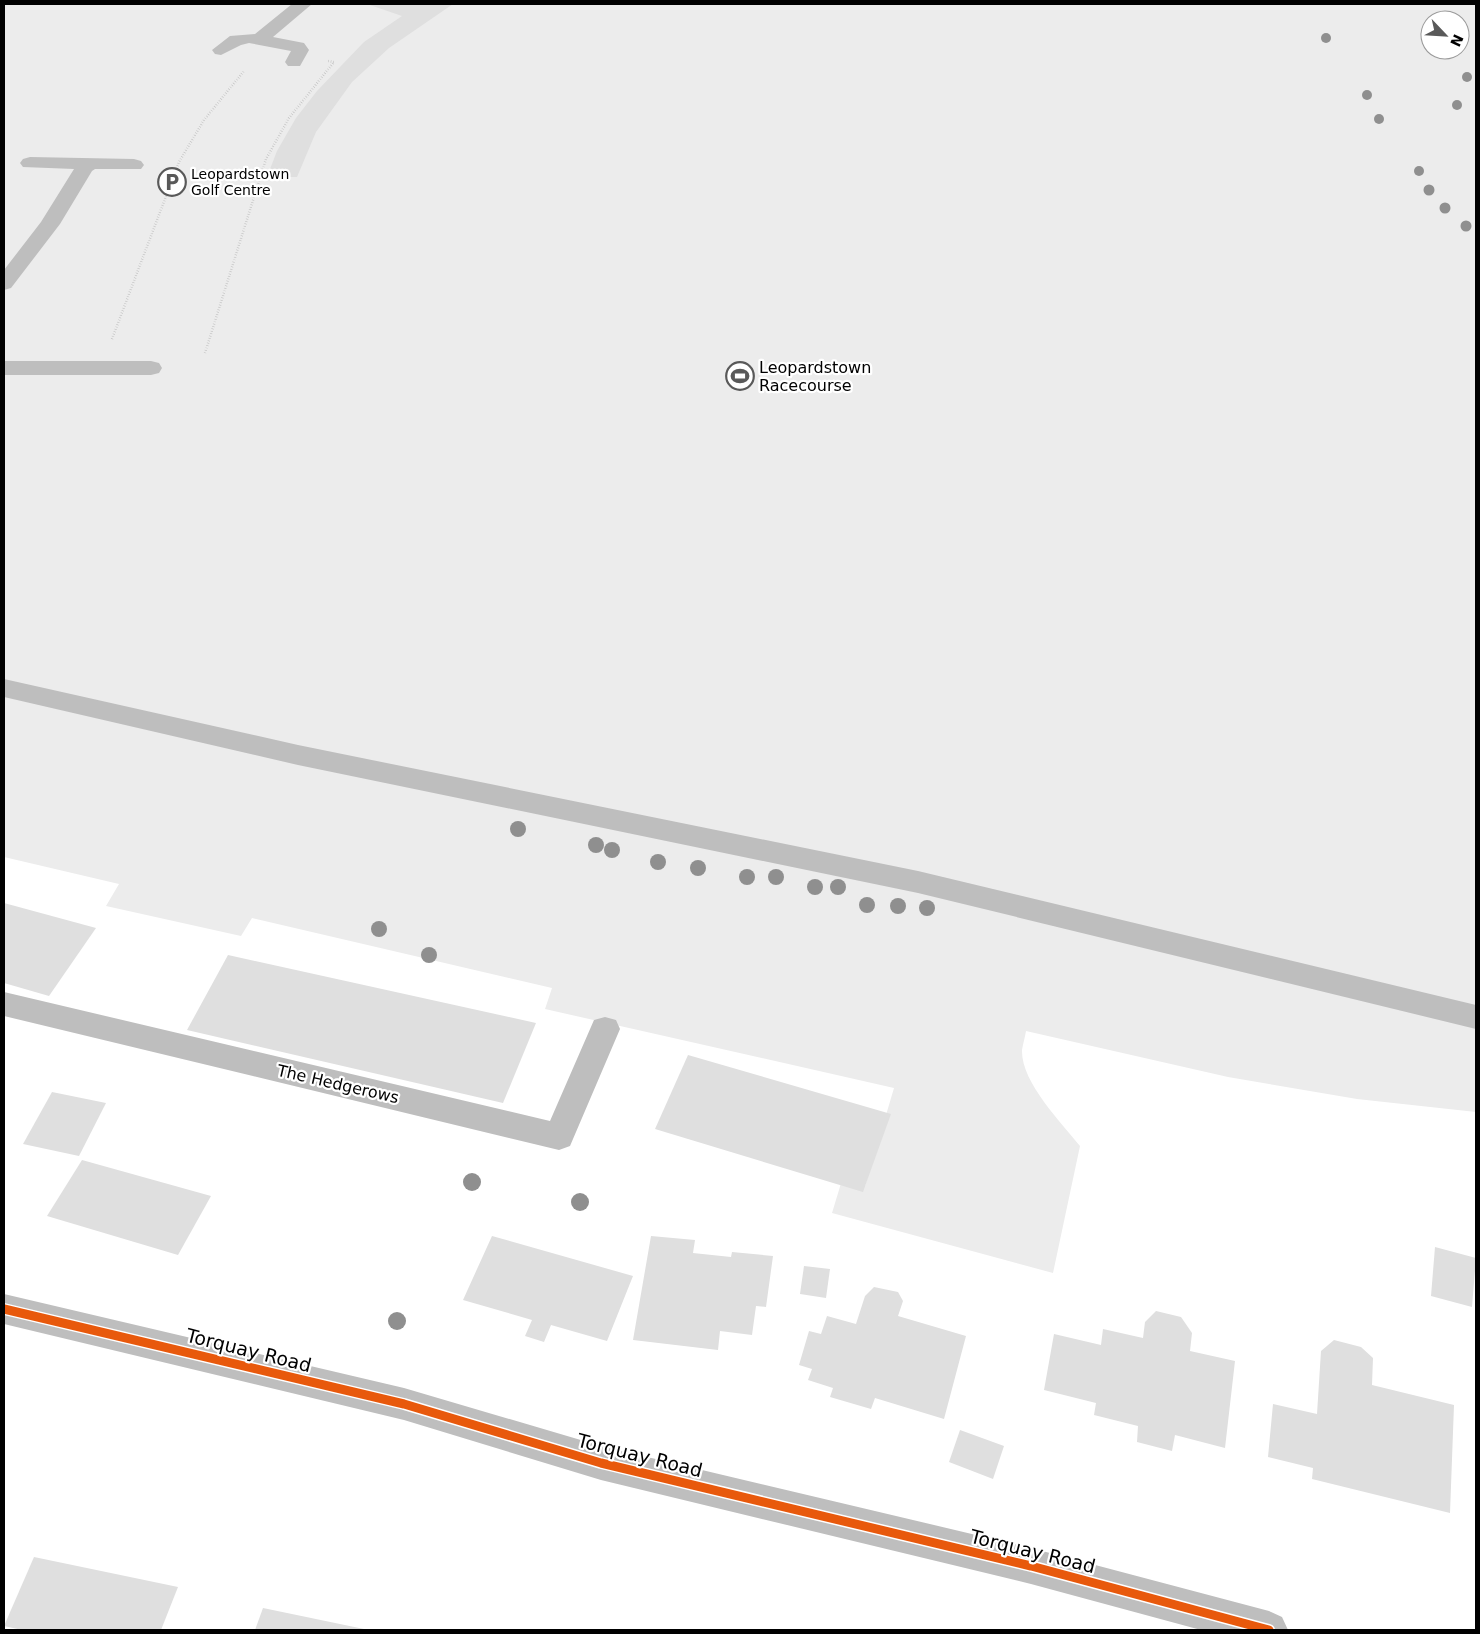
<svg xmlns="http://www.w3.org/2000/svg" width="1480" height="1634" font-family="'DejaVu Sans',sans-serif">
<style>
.green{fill:#ececec;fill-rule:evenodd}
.building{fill:#dfdfdf}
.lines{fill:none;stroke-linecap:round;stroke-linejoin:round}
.path{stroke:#b9b9b9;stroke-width:2.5;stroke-dasharray:0.5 2;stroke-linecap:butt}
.minor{fill:#bebebe;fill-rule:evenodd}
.cycleway-casing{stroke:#fff;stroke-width:12}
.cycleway{stroke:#e8590c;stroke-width:9}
.tree{fill:#8f8f8f}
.labels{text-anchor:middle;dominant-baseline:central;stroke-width:4.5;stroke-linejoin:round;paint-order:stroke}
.far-poi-label{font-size:14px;fill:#000;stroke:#fff;text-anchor:start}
.poi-label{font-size:16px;fill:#000;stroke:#fff;text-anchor:start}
.street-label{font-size:16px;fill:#000;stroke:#fff}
.near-street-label{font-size:19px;fill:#000;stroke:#fff}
</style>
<rect width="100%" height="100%" fill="#fff"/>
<path class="green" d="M4,4H1476V1112L1357,1099L1228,1077L1026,1031C1025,1037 1023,1044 1022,1050C1021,1082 1061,1122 1080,1146L1053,1273L832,1213L842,1180L865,1186L894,1088L545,1009L552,988L252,918L241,936L106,906L119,884L4,857ZM1430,20H1460V50H1430Z"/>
<g class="building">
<polygon points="367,4 453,4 389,48 352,82 316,132 297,177 267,177 277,151 296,118 317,91 364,42 402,16"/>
<polygon points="4,903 96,928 49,996 4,983"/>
<polygon points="228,955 536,1023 503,1103 187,1030"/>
<polygon points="688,1055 891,1114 863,1192 655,1129"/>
<polygon points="52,1092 106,1103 79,1156 23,1144"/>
<polygon points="82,1160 211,1196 178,1255 47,1216"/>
<polygon points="492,1236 633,1276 607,1341 551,1325 544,1342 525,1336 532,1320 463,1300"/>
<polygon points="651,1236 695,1240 693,1253 731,1257 732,1252 773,1256 766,1307 756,1306 752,1335 720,1331 718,1350 633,1340"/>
<polygon points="1435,1247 1476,1258 1472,1307 1431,1296"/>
<polygon points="804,1266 830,1269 826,1298 800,1294"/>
<polygon points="874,1287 898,1292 903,1301 898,1316 966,1336 944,1419 875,1398 871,1409 830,1397 833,1388 808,1380 812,1369 799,1365 809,1331 821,1334 827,1316 856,1324 865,1296"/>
<polygon points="1156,1311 1181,1317 1192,1333 1190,1351 1235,1361 1225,1448 1175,1435 1172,1451 1137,1442 1138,1426 1094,1415 1096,1403 1044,1390 1054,1334 1101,1345 1103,1329 1143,1338 1145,1322"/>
<polygon points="1334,1340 1361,1347 1373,1358 1372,1385 1454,1405 1450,1513 1312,1479 1313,1468 1268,1457 1273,1404 1317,1414 1321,1351"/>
<polygon points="960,1430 1004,1446 993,1479 949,1462"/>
<polygon points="34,1557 178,1587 161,1630 22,1630 4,1626"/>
<polygon points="263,1608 364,1629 364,1630 255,1630"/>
</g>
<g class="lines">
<g class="path">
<polyline points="112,339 179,162 204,120 244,71"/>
<polyline points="205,353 266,159 289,118 334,62 328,61"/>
</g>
<g class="minor">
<polygon points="292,4 312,4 273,37 304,43 309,50 300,66 288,66 285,62 291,51 249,43 241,45 221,55 215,54 212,50 230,36 255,34"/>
<polygon points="30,157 134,159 141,161 144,165 141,169 95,169 92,171 60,224 11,288 4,290 4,270 41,222 74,169 23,167 20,163 23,159"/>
<polygon points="4,361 151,361 159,363 162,368 159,373 151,375 4,375"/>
<polygon points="4,679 298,745 918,871 1476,1005 1476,1029 918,893 298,765 4,697"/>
<polygon points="4,992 550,1121 594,1020 605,1017 616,1020 620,1029 570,1146 559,1150 4,1016"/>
<polygon points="4,1294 404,1388 601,1446 1031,1548 1269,1611 1282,1617 1288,1630 1201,1630 1031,1584 601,1480 404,1420 4,1324"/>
</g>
<defs>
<polyline id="cycleway" points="4,1309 404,1404 601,1463 1031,1566 1269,1630"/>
</defs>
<use href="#cycleway" class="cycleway-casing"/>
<use href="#cycleway" class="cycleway"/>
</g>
<g class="tree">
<circle cx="1326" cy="38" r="5"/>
<circle cx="1467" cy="77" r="5"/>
<circle cx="1367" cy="95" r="5"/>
<circle cx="1457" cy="105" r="5"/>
<circle cx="1379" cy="119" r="5"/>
<circle cx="1419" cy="171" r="5"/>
<circle cx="1429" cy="190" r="5.5"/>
<circle cx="1445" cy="208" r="5.5"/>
<circle cx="1466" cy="226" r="5.5"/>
<circle cx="518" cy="829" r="8"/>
<circle cx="596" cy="845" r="8"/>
<circle cx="612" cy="850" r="8"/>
<circle cx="658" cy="862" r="8"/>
<circle cx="698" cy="868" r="8"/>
<circle cx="747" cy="877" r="8"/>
<circle cx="776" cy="877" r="8"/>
<circle cx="815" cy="887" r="8"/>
<circle cx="838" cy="887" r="8"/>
<circle cx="867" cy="905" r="8"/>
<circle cx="898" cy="906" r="8"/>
<circle cx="927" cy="908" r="8"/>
<circle cx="379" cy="929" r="8"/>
<circle cx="429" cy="955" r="8"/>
<circle cx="472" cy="1182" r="9"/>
<circle cx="580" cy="1202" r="9"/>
<circle cx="397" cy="1321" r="9"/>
</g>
<defs>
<symbol id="parking-ring" viewBox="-11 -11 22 22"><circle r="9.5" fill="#fff" stroke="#595959" stroke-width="1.5"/><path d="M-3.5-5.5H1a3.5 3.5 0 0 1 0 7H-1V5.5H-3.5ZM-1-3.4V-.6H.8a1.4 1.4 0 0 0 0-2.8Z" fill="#595959"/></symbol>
<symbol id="stadium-ring" viewBox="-11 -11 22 22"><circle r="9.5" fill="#fff" stroke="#595959" stroke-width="1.5"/><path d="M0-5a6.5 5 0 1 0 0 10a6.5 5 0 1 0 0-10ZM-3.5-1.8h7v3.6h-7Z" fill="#595959"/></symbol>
</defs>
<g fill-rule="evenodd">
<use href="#parking-ring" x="156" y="166" width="32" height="32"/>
<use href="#stadium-ring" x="724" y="360" width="32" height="32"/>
</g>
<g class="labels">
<g class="far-poi-label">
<text x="191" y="174">Leopardstown<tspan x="191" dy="16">Golf Centre</tspan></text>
</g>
<g class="poi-label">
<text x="759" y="367">Leopardstown<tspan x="759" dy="18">Racecourse</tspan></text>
</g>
<g class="street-label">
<text transform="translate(338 1084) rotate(13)">The Hedgerows</text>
</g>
<g class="near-street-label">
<text transform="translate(249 1350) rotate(14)">Torquay Road</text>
<text transform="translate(640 1455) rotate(14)">Torquay Road</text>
<text transform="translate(1033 1551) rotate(14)">Torquay Road</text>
</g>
</g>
<rect width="1480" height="1634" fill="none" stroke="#000000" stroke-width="10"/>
<g transform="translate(1445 35) rotate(115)"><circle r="24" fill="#ffffff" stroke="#999999"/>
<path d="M0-4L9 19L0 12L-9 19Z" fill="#595959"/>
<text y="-8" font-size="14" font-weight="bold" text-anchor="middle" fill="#000000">N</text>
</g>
</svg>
